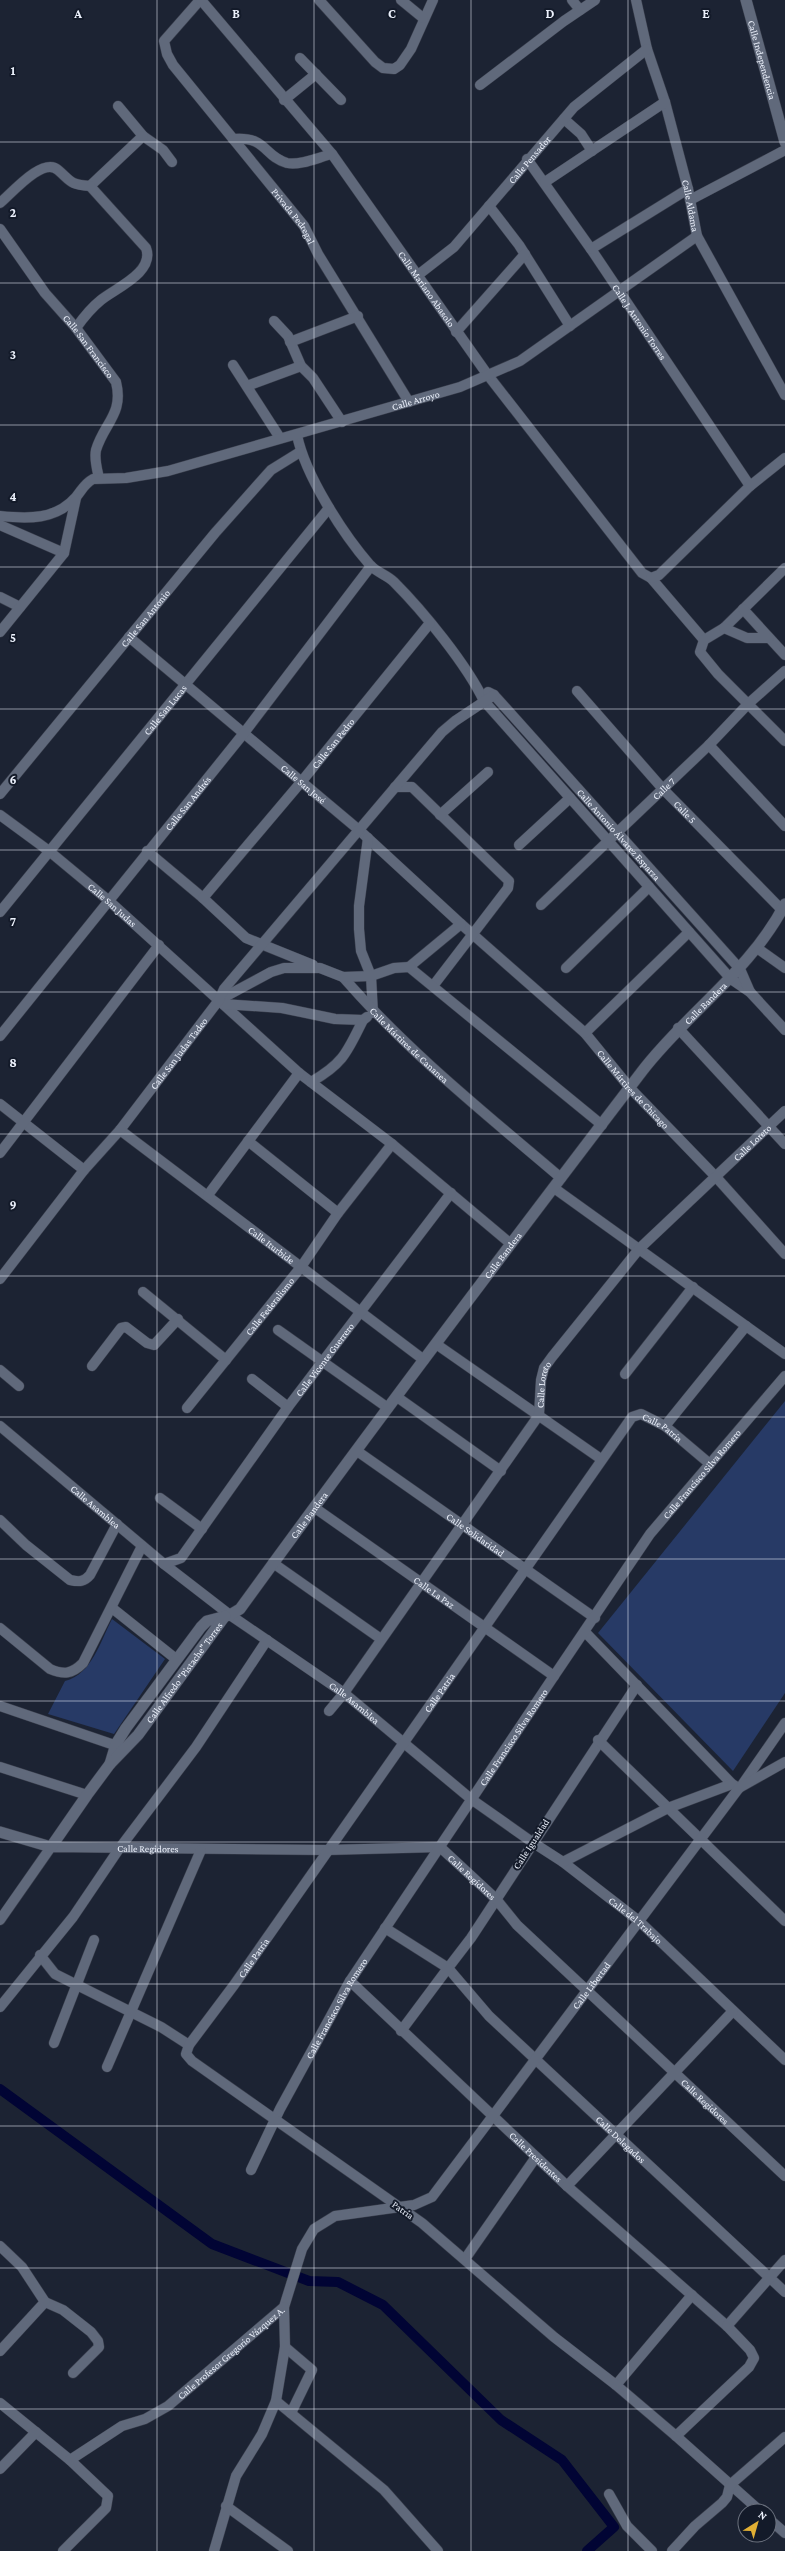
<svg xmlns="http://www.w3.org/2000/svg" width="785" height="2551" font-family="'Crimson Pro',serif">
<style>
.green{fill:#273a66}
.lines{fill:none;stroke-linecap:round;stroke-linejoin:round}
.canal{stroke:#010434;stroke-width:10}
.minor-casing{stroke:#393e4c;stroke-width:11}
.tertiary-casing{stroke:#393e4c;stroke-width:12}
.minor{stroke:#60697b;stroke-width:10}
.tertiary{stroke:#60697b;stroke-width:11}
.grid{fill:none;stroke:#ecf1fc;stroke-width:1;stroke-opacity:0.55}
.labels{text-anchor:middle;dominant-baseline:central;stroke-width:4;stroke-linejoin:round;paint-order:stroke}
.street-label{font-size:10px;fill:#ecf1fc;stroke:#131a29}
.grid-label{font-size:13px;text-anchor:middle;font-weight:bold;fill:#ecf1fc;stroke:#131a29;stroke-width:4;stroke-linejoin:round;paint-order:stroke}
</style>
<rect width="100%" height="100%" fill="#1c2333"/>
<g class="green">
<polygon points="785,1401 785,1693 733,1771 598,1633"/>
<path d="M112,1619L165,1659L114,1734L48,1714L65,1681C92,1674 100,1642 112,1619Z"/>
</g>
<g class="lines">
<polyline class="canal" points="0,2089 212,2244 309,2281 338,2282 383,2305 501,2420 562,2460 614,2527 587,2551"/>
<defs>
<g id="minor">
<path id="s1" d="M200,0L164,41L167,54L173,65L304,226L318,254L409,402"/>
<path id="s2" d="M201,0L332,154L487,374L642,573L651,578L704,640"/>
<polyline points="319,0 375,62 383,68 394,69 400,65 411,49 433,0"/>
<polyline points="401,0 423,18"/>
<polyline points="572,0 580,10"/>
<path id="s3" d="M636,0L647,49L665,102L688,189L697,236L785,395"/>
<polyline points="300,58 341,100"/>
<polyline points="480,85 564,21 595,0"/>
<polyline points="284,100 316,74"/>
<polyline points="118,106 143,136 163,150 172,162"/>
<polyline points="564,119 581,134 592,151"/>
<path d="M233,139C267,136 263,156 287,163C300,166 319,157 332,154"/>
<path id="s4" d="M527,159L591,249L750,486"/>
<polyline points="545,182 665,102"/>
<polyline points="90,186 143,136"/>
<polyline points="690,200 785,150"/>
<path d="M0,203C11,194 43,156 58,170C72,182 69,184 90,186L146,248C155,272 116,288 101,300C91,308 83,318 76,328"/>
<polyline points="489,206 519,245 570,326"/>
<path id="s5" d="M0,229L45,293L76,328L116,382C124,414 104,423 96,450C94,459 97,469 99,478"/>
<polyline points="591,249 688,189"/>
<path id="s6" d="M418,275L454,247L574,107L647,49"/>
<polyline points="274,321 288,336 301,366 313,378 342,422"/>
<polyline points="456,332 525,254"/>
<polyline points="290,342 358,316"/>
<polyline points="233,365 280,438"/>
<polyline points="247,386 301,366"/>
<path d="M297,435C305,475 343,534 370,565C376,572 387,575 394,582C423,611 467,665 484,701L723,970L731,979L750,992L785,1030"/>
<path id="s7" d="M0,516C28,519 56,520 76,497C82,490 84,484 93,479L126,478L168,471L460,387L520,361L697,236"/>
<polyline points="0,525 64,553"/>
<polyline points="785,568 724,628 704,640 700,652 718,674 785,741"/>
<polyline points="651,578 659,575 750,486 785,458"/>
<polyline points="0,597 20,607"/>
<polyline points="743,609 785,655"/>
<polyline points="724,628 747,638 769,638"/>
<polyline points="0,632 64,553 76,498"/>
<path id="s8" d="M129,637L359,830L461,924L585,1033L630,1088L716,1177L785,1254"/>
<path id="s9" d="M577,691L662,788L782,910"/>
<path id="s10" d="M488,692L494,695L740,969L750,992"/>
<polyline points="709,745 785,826"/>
<polyline points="395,787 412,787 509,881 508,888 433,986"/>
<path id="s11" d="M0,794L215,533L271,470L300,452"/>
<path id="s12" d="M0,815L49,851L108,900L299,1073L392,1144L511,1244"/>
<polyline points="440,815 488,772"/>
<polyline points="368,838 359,906 359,929 361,951 371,976 373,1013"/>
<polyline points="519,845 570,798"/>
<polyline points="147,851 203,898 246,938 313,965"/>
<path id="s13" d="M203,898L302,781L430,623"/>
<path id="s14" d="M541,905L709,745L748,704L785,671"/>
<path id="s15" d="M0,912L329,508"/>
<polyline points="757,948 785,968"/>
<polyline points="409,967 461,924"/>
<polyline points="566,968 649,887"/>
<path id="s16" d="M343,977C408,1052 486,1114 561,1178"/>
<polyline points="219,1000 271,972 284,968 320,968 343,977 371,976 394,968 409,967 602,1125"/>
<polyline points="223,1004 282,1008 335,1019 363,1020"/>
<polyline points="678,1028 785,1144"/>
<polyline points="585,1033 689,932"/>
<path id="s17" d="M0,1036L244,733L371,566"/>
<path d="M311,1082C344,1063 347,1052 363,1020L367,1017"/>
<polyline points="0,1104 84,1170"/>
<path id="s18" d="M120,1130L424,1360"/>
<polyline points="248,1141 338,1213"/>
<polyline points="0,1153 159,945"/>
<polyline points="554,1188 785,1354"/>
<polyline points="208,1195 299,1073"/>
<path id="s19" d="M0,1279L84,1170L120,1130L219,1000L224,989L442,732L455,721L494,695"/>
<polyline points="143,1292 226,1360"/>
<polyline points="278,1330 388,1408"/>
<polyline points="436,1344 601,1459"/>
<polyline points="92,1366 121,1328 126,1327 147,1343 154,1345 178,1319"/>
<polyline points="0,1370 19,1386"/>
<polyline points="625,1374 693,1287"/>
<polyline points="252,1379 288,1407"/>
<polyline points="397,1397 501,1471"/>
<path id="s20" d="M187,1408L301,1267L338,1213L392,1144"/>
<path id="s21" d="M0,1426L164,1564L230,1615L344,1693L471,1799L532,1842L563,1862L639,1921L785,2060"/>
<polyline points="665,1426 746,1326"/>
<path id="s22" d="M357,1451L595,1618"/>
<polyline points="160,1498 202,1529"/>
<path id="s23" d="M315,1508L554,1676"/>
<path d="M0,1520L26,1545L70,1580C79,1582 84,1582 90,1575L117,1524"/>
<polyline points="273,1563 381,1639"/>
<path id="s24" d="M164,1564L181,1558L288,1407L451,1193"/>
<polyline points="112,1608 176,1659"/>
<path d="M0,1628L50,1669C64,1675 72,1674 83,1663L142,1546"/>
<polyline points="585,1632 732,1784 739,1788"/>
<path id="s25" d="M637,1685L471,1938L448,1968L489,2016L785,2292"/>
<polyline points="0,1706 123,1748"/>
<path id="s26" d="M329,1711L344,1693L539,1415L541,1380L544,1368L552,1357L639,1249L785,1111"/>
<polyline points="598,1740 785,1921"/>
<polyline points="0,1767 87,1795"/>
<polyline points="742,1785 785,1723"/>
<polyline points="563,1862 668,1808 732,1784"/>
<path id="s27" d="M0,1920L51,1847L327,1850L440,1847L496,1899L517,1925L785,2176"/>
<polyline points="385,1928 448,1968 401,2031"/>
<polyline points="40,1955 55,1974 161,2027 189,2045"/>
<path id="s28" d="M350,1981L567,2186L727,2326L750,2350L754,2358L749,2367L676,2436L760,2511"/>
<polyline points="0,2007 73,1917 119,1849 196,1747 267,1640"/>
<polyline points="54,2043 94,1940"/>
<polyline points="107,2067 201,1850"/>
<path id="s29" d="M251,2170L280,2109L350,1981L554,1676L650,1534L785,1376"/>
<polyline points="567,2186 733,2011"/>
<polyline points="0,2246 22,2267 45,2302 63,2310 91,2332 98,2341 99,2347 73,2373"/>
<polyline points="465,2259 536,2157"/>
<polyline points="727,2326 785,2260"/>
<polyline points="285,2347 312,2370 291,2413"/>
<polyline points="0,2351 45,2302"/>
<polyline points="616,2385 692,2295"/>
<polyline points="276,2401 384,2490 438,2551"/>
<polyline points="0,2403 70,2460 108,2496 106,2508 63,2551"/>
<path id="s30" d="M676,2436L616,2385L554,2337L422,2223L192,2061L186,2054L189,2045L234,1985L632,1417L641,1414L665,1426L710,1464"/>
<path id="s31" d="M70,2460L122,2426L145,2419L168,2406L284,2307L302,2249L314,2229L335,2216L414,2205L432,2197L739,1788L785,1762"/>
<polyline points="0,2469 36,2432"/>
<polyline points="609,2494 627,2526 652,2551"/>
<polyline points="226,2506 288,2551"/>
<polyline points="769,2519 785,2533"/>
<polyline points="214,2551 236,2476 262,2434 276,2401 285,2347 284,2307"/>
<polyline points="672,2551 695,2526 722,2503 727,2497 730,2485 785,2437"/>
</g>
<g id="tertiary">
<path id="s32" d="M746,0L785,142"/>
<path id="s33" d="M110,1764L116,1744L126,1728L201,1627L207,1621L230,1615L240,1609C372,1427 507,1248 643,1070C688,1012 751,970 785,904"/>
<path id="s34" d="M0,1832L51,1847L87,1795L110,1764L138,1735L225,1616"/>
</g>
</defs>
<use href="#minor" class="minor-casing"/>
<use href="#tertiary" class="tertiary-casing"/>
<use href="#minor" class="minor"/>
<use href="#tertiary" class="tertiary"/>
</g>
<path class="grid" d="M157,0V2551M314,0V2551M471,0V2551M628,0V2551M0,142H785M0,283H785M0,425H785M0,567H785M0,709H785M0,850H785M0,992H785M0,1134H785M0,1276H785M0,1417H785M0,1559H785M0,1701H785M0,1842H785M0,1984H785M0,2126H785M0,2268H785M0,2409H785"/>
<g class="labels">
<g class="street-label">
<text stroke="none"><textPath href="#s32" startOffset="62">Calle Independencia</textPath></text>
<text stroke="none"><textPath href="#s6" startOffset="161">Calle Pensador</textPath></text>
<text stroke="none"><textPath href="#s3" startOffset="213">Calle Aldama</textPath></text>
<text stroke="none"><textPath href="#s1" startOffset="274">Privada Pedregal</textPath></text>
<text stroke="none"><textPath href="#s2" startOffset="367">Calle Mariano Abasolo</textPath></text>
<text stroke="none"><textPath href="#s4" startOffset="198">Calle J. Antonio Torres</textPath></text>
<text stroke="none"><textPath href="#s5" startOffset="147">Calle San Francisco</textPath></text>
<text stroke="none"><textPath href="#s7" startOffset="440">Calle Arroyo</textPath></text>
<text stroke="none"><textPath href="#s11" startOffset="228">Calle San Antonio</textPath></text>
<text stroke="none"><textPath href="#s15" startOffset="261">Calle San Lucas</textPath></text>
<text stroke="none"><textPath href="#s13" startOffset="202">Calle San Pedro</textPath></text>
<text stroke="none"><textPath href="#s8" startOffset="228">Calle San José</textPath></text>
<text stroke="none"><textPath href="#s14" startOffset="169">Calle 7</textPath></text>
<text stroke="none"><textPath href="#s17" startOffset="299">Calle San Andrés</textPath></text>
<text stroke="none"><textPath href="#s9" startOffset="162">Calle 5</textPath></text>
<text stroke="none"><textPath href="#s10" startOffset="194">Calle Antonio Álvarez Esparza</textPath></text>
<text stroke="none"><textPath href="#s12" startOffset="144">Calle San Judas</textPath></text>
<text stroke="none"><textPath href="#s33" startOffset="974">Calle Bandera</textPath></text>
<text stroke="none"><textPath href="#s16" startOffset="95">Calle Mártires de Cananea</textPath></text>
<text stroke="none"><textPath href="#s19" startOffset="288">Calle San Judas Tadeo</textPath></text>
<text stroke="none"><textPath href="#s8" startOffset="678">Calle Mártires de Chicago</textPath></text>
<text stroke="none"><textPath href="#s26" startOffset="718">Calle Loreto</textPath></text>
<text stroke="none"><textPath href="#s18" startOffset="190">Calle Iturbide</textPath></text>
<text stroke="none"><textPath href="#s33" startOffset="650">Calle Bandera</textPath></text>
<text stroke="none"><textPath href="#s20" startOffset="131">Calle Federalismo</textPath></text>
<text stroke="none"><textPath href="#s24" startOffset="263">Calle Vicente Guerrero</textPath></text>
<text stroke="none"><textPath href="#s26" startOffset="394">Calle Loreto</textPath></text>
<text stroke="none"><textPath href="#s30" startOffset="1435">Calle Patria</textPath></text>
<text stroke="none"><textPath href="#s29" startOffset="831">Calle Francisco Silva Romero</textPath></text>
<text stroke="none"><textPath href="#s21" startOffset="125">Calle Asamblea</textPath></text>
<text stroke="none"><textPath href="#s33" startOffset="326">Calle Bandera</textPath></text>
<text stroke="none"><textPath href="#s22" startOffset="145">Calle Solidaridad</textPath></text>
<text stroke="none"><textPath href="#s23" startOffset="146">Calle La Paz</textPath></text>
<text stroke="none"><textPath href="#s34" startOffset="273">Calle Alfredo "Pistache" Torres</textPath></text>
<text stroke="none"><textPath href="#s30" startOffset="1064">Calle Patria</textPath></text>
<text stroke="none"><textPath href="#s21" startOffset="450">Calle Asamblea</textPath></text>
<text stroke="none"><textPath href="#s29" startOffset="507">Calle Francisco Silva Romero</textPath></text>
<text transform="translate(531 1844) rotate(-57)">Calle Igualdad</text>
<text stroke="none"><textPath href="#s27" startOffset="186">Calle Regidores</textPath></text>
<text stroke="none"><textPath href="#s27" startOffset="522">Calle Regidores</textPath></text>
<text stroke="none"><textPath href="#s21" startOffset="806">Calle del Trabajo</textPath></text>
<text stroke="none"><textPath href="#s30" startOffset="740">Calle Patria</textPath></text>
<text stroke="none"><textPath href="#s31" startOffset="738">Calle Libertad</textPath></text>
<text stroke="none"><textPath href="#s29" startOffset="183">Calle Francisco Silva Romero</textPath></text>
<text stroke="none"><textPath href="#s27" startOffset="846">Calle Regidores</textPath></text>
<text stroke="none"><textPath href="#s25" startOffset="584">Calle Delegados</textPath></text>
<text stroke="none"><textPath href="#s28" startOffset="256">Calle Presidentes</textPath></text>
<text transform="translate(403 2210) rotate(35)">Patria</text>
<text stroke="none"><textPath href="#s31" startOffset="195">Calle Profesor Gregorio Vázquez A.</textPath></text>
</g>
</g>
<g class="grid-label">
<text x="78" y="18">A</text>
<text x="236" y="18">B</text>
<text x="392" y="18">C</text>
<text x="550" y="18">D</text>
<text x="706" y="18">E</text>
<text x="13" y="75">1</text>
<text x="13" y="217">2</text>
<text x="13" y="359">3</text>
<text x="13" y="501">4</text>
<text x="13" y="642">5</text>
<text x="13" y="784">6</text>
<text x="13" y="926">7</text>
<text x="13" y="1067">8</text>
<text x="13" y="1209">9</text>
</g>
<g transform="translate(757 2523) rotate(37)"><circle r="19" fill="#131a29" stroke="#6a707d"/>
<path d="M0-3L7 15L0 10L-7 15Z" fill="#e1af34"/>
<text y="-6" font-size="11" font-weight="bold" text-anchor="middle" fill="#ecf1fc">N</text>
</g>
</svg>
